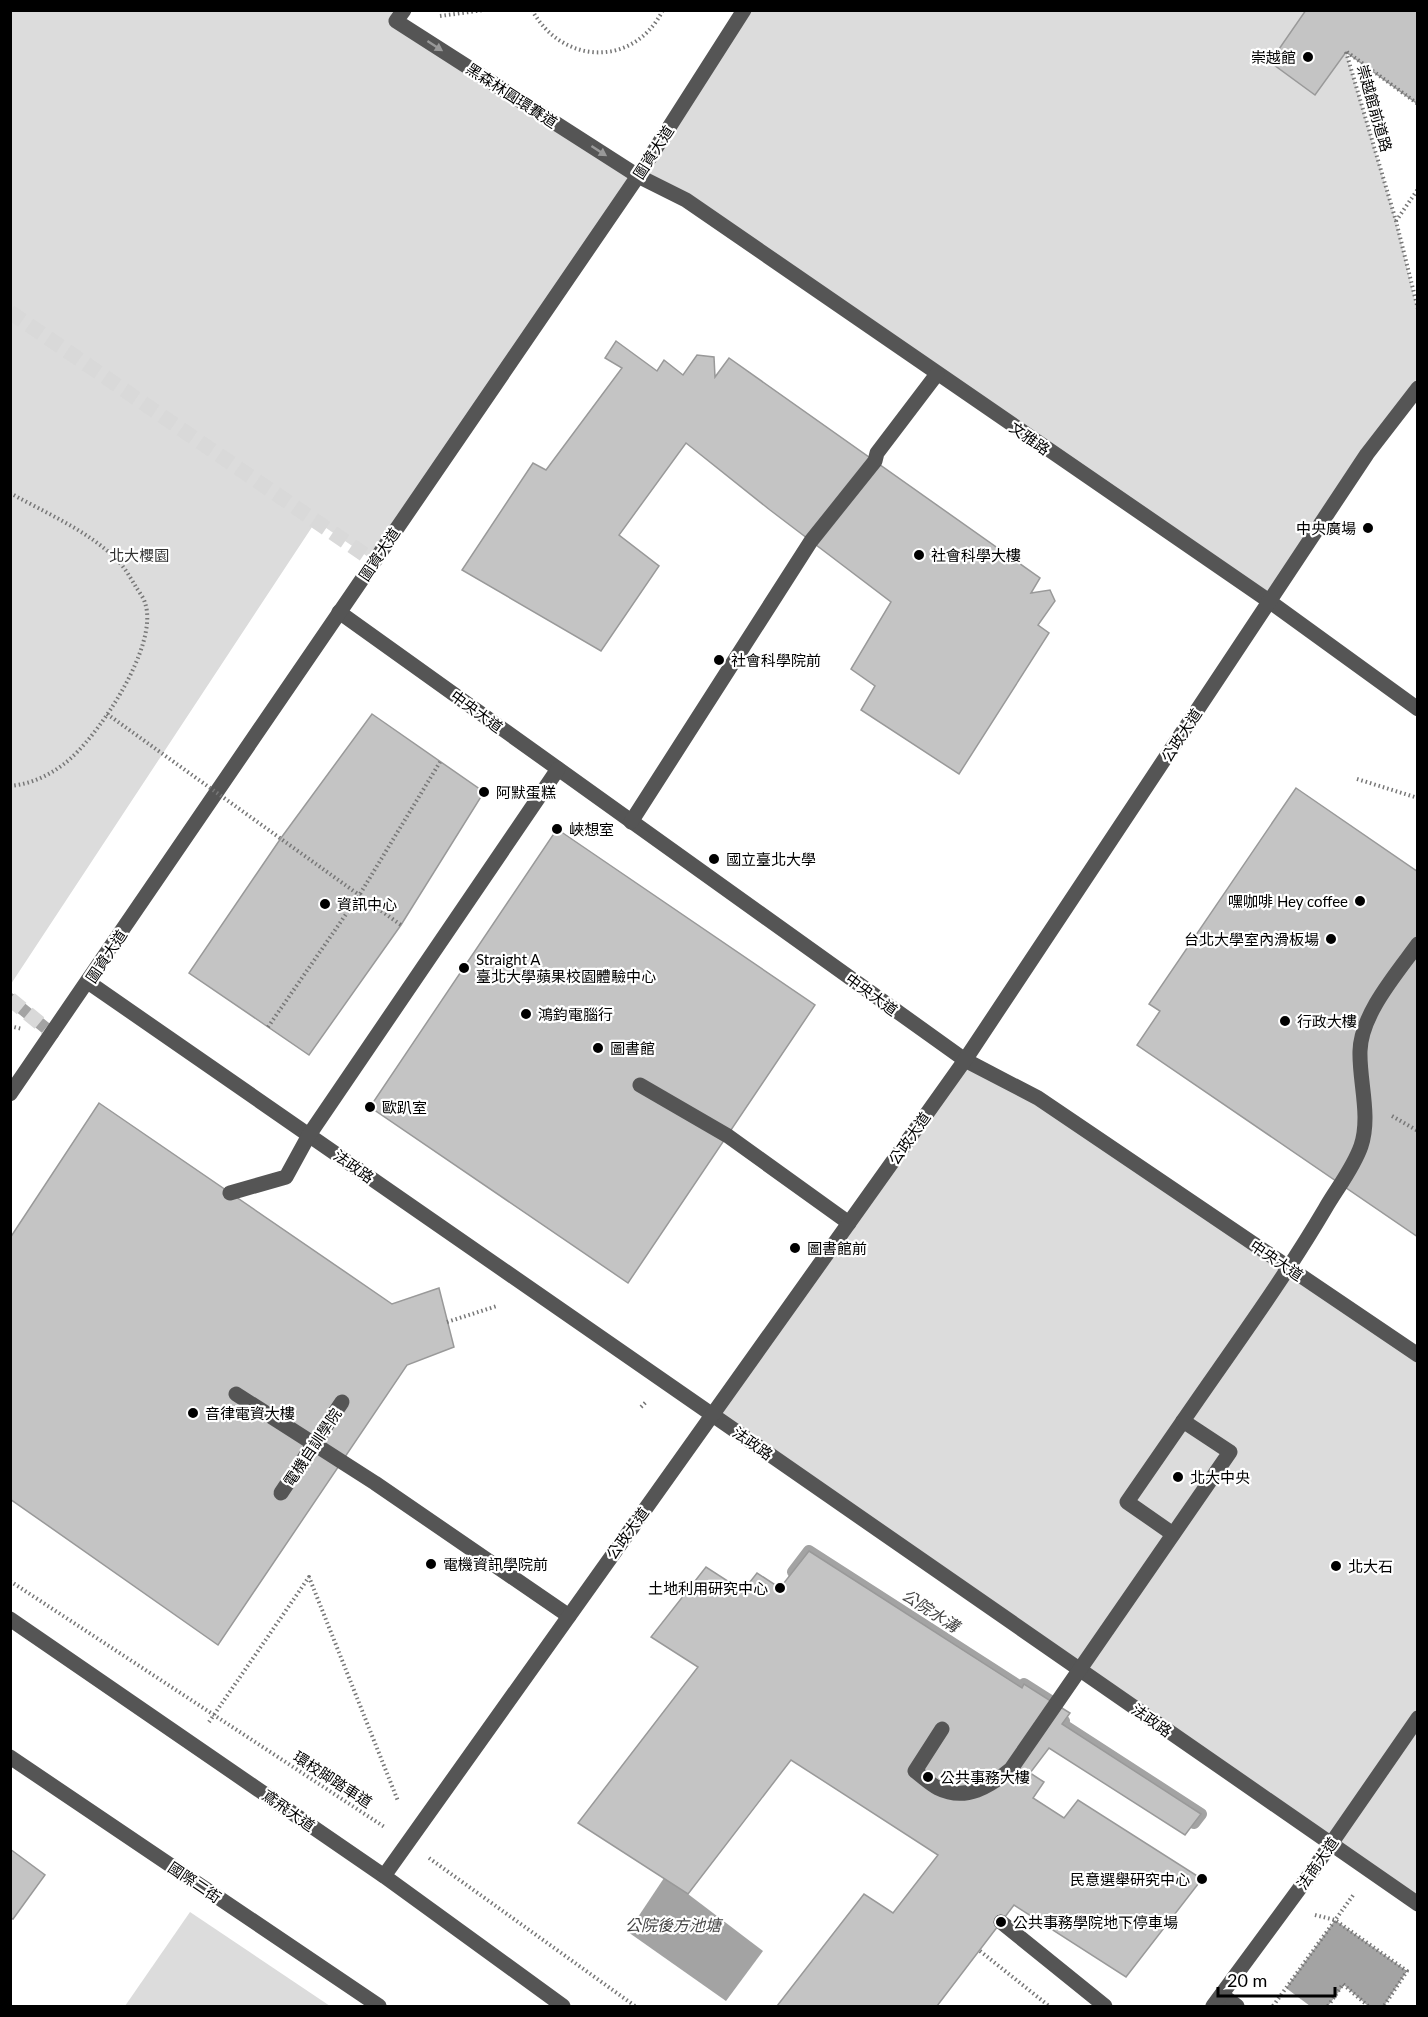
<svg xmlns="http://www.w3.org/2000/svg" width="1428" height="2017" font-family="Lato,'Noto Sans TC',sans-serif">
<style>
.green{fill:#dcdcdc}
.water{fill:#a3a3a3}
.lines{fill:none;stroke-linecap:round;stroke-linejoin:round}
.stream{stroke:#a3a3a3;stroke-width:12}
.building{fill:#c4c4c4;stroke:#999;stroke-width:1.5}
.minor-tunnel{stroke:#d9d9d9;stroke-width:15;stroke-dasharray:15 8;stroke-linecap:butt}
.path{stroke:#777;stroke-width:4;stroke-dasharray:1.5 3;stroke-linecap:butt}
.minor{stroke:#555;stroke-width:15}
.path-bridge{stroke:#777;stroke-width:4;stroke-dasharray:1.5 3;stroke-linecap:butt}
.oneway{fill:#999}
.poi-dot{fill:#000;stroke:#fff;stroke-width:2}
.labels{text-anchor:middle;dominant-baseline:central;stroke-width:4.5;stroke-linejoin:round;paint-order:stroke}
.poi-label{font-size:15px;fill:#000;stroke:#fff;text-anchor:start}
.street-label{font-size:15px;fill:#000;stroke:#fff}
.park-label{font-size:15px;fill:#333;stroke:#fff}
.water-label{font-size:16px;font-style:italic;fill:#444;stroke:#fff}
</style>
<rect width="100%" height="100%" fill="#fff"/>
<g class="green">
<polygon points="11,11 404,11 397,21 637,176 744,11 1306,11 1270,62 1315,95 1346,52 1396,221 1417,309 1417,388 1269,601 638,176 374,561 316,521 11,984"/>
<polygon points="965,1060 1038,1098 1417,1355 1417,1904 712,1414"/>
<polygon points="190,1912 330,2006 125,2006"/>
</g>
<g class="water">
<polygon points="664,1878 688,1894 763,1951 726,2001 628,1932"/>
<polygon points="1335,1920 1407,1971 1384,2006 1368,2006 1344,1985 1328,2006 1310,2006 1286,1988"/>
</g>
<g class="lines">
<g class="stream">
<polyline points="10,999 53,1034"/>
<polyline points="793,1572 809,1551 1022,1688 1024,1684 1057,1705 1059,1699"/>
<polyline points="1064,1721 1062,1724 1201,1814 1194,1823"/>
</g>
</g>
<g class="building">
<polygon points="1306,10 1418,10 1418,104 1346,52 1315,95 1270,62"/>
<polygon points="616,341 657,371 664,360 683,375 697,355 714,357 715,377 729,358 1040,578 1031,593 1050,590 1055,601 1038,625 1049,633 959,774 861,710 875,686 851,669 891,602 770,510 686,443 619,535 659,566 601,651 462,570 533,463 546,470 622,368 605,358"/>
<polygon points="372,714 484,792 401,925 309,1055 189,973 281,838"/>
<polygon points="1296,788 1418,872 1418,1237 1137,1045 1160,1011 1149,1004"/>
<polygon points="557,829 815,1005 628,1283 370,1107"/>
<polygon points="99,1103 392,1304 439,1288 454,1347 407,1365 218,1645 10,1499 10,1238"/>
<polygon points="809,1551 1022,1688 1024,1684 1057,1705 1070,1713 1062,1724 1201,1814 1185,1835 1049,1748 1030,1773 1044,1782 1033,1798 1064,1818 1078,1800 1202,1879 1126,1977 1014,1905 937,2006 777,2006 864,1894 893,1913 938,1855 791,1760 688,1894 578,1823 698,1667 651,1637 706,1567 743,1591 757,1573 780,1588"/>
<polygon points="10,1849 45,1875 13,1919 10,1918"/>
</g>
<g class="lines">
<g class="minor-tunnel">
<polyline points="10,312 374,561"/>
<polyline points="10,999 53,1034"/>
</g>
<g class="path">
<path d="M532,10C562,65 634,68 663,10"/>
<polyline points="440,16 484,10"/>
<polyline points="1346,52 1396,221 1418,309"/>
<polyline points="1347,52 1418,104"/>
<polyline points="1396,221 1418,189"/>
<path d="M10,493C44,512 88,531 115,558C124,566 130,577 136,587C139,592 144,598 145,603C160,645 97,739 64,764C48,776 31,784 10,786"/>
<polyline points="1357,779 1418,798"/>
<polyline points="10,1026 22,1029"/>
<polyline points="268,1027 360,894 440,762"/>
<polyline points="1392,1116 1418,1131"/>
<polyline points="447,1322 497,1306"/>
<polyline points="641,1407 647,1401"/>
<polyline points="10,1581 386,1828"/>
<polyline points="209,1722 309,1577 398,1801"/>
<polyline points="429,1858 635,2006"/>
<polyline points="1315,1915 1335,1920 1407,1971 1384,2006"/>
<polyline points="980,1951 1049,2006"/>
<polyline points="1273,2006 1354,1894"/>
<polyline points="1328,2006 1343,1984 1368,2006"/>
</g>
<g class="minor">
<polyline points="404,10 396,21 638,176 686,200 1269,601 1418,709"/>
<polyline points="339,612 965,1060 1038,1098 1418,1355"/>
<polyline points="631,822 811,541 875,461 877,453 937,374"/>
<polyline points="88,982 1418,1904"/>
<polyline points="640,1085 728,1136 849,1223"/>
<polyline points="10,1094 638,176 744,10"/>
<polyline points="230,1193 286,1177 309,1135 558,769"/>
<polyline points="236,1394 375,1483 569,1616"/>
<polyline points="281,1493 342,1402"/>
<polyline points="1173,1534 1127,1502 1183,1421"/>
<polyline points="10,1619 384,1876 563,2006"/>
<path d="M942,1729L915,1771C923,1777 930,1784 938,1788C966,1802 990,1786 1011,1769L1230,1452L1183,1421C1231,1351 1282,1282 1325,1209C1337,1188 1353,1169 1361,1146C1371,1116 1359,1081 1360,1051C1361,1014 1397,973 1418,944"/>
<polyline points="10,1757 379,2006"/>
<polyline points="384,1876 965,1060 1367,454 1418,388"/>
<polyline points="1001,1922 1105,2006"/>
<polyline points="1222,1995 1237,2006"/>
<polyline points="1213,2006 1308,1877 1418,1718"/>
</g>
<polyline class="path-bridge" points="107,714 401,925"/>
</g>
<defs><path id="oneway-solid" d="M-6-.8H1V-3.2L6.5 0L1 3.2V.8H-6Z" transform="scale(1.5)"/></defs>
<g class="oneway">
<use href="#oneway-solid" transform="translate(435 46) rotate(33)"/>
<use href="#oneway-solid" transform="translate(599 151) rotate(33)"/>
</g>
<g class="poi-dot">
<circle cx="1308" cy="57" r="6"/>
<circle cx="1368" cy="528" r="6"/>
<circle cx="919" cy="555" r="6"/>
<circle cx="719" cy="660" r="6"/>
<circle cx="484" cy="792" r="6"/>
<circle cx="557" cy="829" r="6"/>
<circle cx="714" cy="859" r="6"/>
<circle cx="1360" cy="901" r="6"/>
<circle cx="325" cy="904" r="6"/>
<circle cx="1331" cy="939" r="6"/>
<circle cx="464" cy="968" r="6"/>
<circle cx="526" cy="1014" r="6"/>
<circle cx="1285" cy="1021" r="6"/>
<circle cx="598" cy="1048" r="6"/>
<circle cx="370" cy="1107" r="6"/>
<circle cx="795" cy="1248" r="6"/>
<circle cx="193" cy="1413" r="6"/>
<circle cx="1178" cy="1477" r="6"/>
<circle cx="431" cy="1564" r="6"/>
<circle cx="1336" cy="1566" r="6"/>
<circle cx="780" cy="1588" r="6"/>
<circle cx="928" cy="1777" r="6"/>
<circle cx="1202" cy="1879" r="6"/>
<circle cx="1001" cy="1922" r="6"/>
</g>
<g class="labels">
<g class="poi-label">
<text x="1296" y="57" text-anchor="end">崇越館</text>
<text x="1356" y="528" text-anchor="end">中央廣場</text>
<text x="931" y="555">社會科學大樓</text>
<text x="731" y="660">社會科學院前</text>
<text x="496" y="792">阿默蛋糕</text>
<text x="569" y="829">峽想室</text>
<text x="726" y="859">國立臺北大學</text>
<text x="1348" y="901" text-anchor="end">嘿咖啡 Hey coffee</text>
<text x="337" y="904">資訊中心</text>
<text x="1319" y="939" text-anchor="end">台北大學室內滑板場</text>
<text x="476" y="959">Straight A<tspan x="476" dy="17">臺北大學蘋果校園體驗中心</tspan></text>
<text x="538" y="1014">鴻鈞電腦行</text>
<text x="1297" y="1021">行政大樓</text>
<text x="610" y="1048">圖書館</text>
<text x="382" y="1107">歐趴室</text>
<text x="807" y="1248">圖書館前</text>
<text x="205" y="1413">音律電資大樓</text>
<text x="1190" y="1477">北大中央</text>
<text x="443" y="1564">電機資訊學院前</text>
<text x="1348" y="1566">北大石</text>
<text x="768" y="1588" text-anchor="end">土地利用研究中心</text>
<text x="940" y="1777">公共事務大樓</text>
<text x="1190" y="1879" text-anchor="end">民意選舉研究中心</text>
<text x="1013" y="1922">公共事務學院地下停車場</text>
</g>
<g class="street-label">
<text transform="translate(512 95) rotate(33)">黑森林圓環賽道</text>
<text transform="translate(1375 108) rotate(74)">崇越館前道路</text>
<text transform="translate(653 152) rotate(-57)">圖資大道</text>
<text transform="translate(1030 438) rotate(35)">文雅路</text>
<text transform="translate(379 554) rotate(-56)">圖資大道</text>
<text transform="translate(477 711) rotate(36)">中央大道</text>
<text transform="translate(1181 735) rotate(-57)">公政大道</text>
<text transform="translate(106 956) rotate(-56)">圖資大道</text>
<text transform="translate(872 994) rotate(36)">中央大道</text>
<text transform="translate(909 1138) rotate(-55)">公政大道</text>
<text transform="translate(354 1166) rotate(35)">法政路</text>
<text transform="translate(1277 1260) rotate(34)">中央大道</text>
<text transform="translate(753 1443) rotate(35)">法政路</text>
<text transform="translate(312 1447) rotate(-56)">電機自訓學院</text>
<text transform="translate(627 1533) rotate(-54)">公政大道</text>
<text transform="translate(1152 1720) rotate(35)">法政路</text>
<text transform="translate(333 1779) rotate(33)">環校脚踏車道</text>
<text transform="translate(289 1810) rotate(35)">鳶飛大道</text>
<text transform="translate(1317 1863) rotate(-55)">法商大道</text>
<text transform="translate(195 1882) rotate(34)">國際二街</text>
</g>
<g class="park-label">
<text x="139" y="555">北大櫻園</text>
</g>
<g class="water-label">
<text transform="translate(931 1610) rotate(33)">公院水溝</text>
<text x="673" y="1924">公院後方池塘</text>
</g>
</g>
<rect width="1428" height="2017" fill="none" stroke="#000000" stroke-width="24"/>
<path d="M1218 1987v9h117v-9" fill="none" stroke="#000000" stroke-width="3"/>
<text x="1227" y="1987" font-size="18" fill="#000000" stroke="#ffffff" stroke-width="4.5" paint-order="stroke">20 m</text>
</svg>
